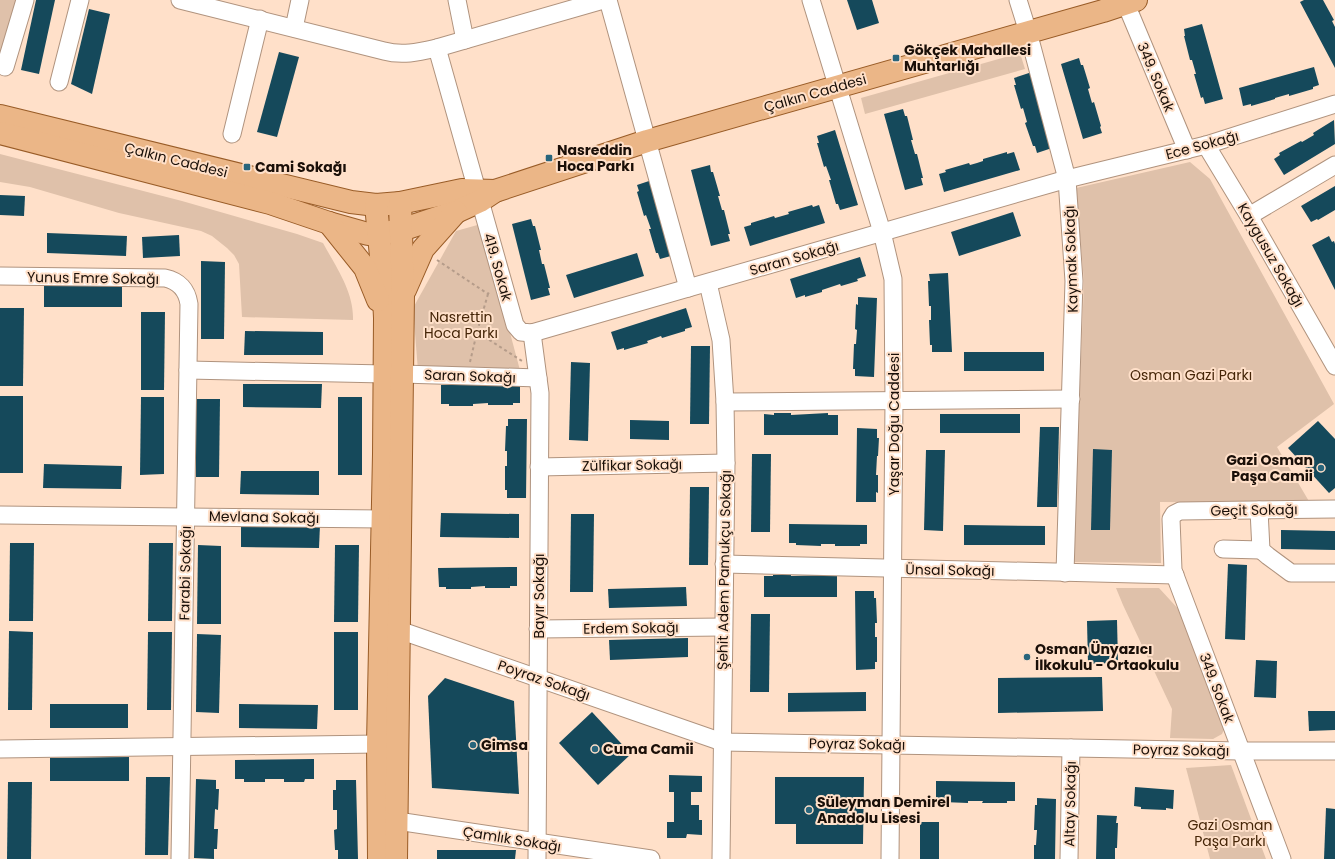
<svg xmlns="http://www.w3.org/2000/svg" width="1335" height="859" font-family="Poppins,sans-serif">
<style>
.green{fill:#dfc1aa}
.building{fill:#15495b}
.lines{fill:none;stroke-linecap:round;stroke-linejoin:round}
.minor-casing{stroke:#b0937e;stroke-width:19}
.major-casing{stroke:#995c27;stroke-width:24}
.path{stroke:#b59c8a;stroke-width:2;stroke-dasharray:3 3;stroke-linecap:butt}
.minor{stroke:#fff;stroke-width:17}
.major{stroke:#ebb687;stroke-width:22}
.poi-dot{fill:#28657c;stroke:#ffe0c9;stroke-width:1.5}
.labels{text-anchor:middle;dominant-baseline:central;stroke-width:4;stroke-linejoin:round;paint-order:stroke}
.poi-label{font-size:14px;font-weight:bold;fill:#1a0f08;stroke:#ffe0c9;text-anchor:start}
.street-label{font-size:14px;fill:#1a0f08;stroke:#ffe0c9}
.park-label{font-size:14px;fill:#452507;stroke:#ffe0c9}
</style>
<rect width="100%" height="100%" fill="#ffe0c9"/>
<g class="green">
<polygon points="0,0 18,0 0,62"/>
<polygon points="1020,53 1025,69 865,114 861,98"/>
<path d="M0,154L182,201L297,234L323,243C336,267 354,292 353,320L242,317L239,264L234,255L227,248L212,236L201,231L119,213L30,187L0,182Z"/>
<polygon points="1190,162 1210,179 1334,404 1277,447 1310,503 1160,502 1161,563 1073,562 1084,282 1076,188"/>
<polygon points="481,224 521,374 418,371 413,308 456,231"/>
<polygon points="1116,588 1159,588 1182,613 1227,723 1222,734 1213,739 1170,738 1172,709 1123,605"/>
<polygon points="1231,765 1266,859 1210,859 1186,768"/>
</g>
<g class="building">
<polygon points="36,0 55,0 39,74 21,70"/>
<polygon points="847,0 872,0 879,23 857,30"/>
<polygon points="1304,0 1323,0 1334,20 1332,21 1335,27 1335,68 1300,2"/>
<polygon points="89,9 110,14 92,94 71,84"/>
<polygon points="1202,24 1223,99 1205,104 1203,97 1201,98 1194,74 1196,74 1192,60 1190,60 1184,36 1185,36 1184,29"/>
<polygon points="279,52 299,57 277,137 257,132"/>
<polygon points="1079,58 1081,65 1083,65 1090,88 1088,89 1092,103 1094,102 1101,126 1100,127 1102,133 1083,139 1061,64"/>
<polygon points="1314,67 1319,85 1313,87 1313,89 1289,96 1289,94 1275,98 1275,99 1251,106 1251,104 1243,106 1239,88"/>
<polygon points="1032,72 1055,147 1037,153 1035,146 1033,146 1025,123 1027,122 1023,108 1021,109 1014,85 1016,85 1014,78"/>
<polygon points="903,109 905,116 907,116 913,140 911,140 915,154 917,154 923,178 921,178 923,185 905,190 884,114"/>
<polygon points="1334,120 1335,144 1284,175 1274,159 1280,155 1279,153 1301,141 1302,142 1314,135 1313,133"/>
<polygon points="835,130 858,205 840,210 838,204 836,204 829,180 831,180 826,166 824,167 817,143 819,143 817,136"/>
<polygon points="1007,152 1007,154 1014,152 1020,170 944,192 939,174 946,172 945,170 969,163 970,165 977,163 983,161 983,159"/>
<polygon points="710,165 711,172 713,172 720,196 718,196 722,210 724,210 730,234 728,234 730,241 711,246 691,170"/>
<polygon points="655,179 678,254 660,259 658,253 656,253 649,229 651,229 646,215 644,216 637,192 639,191 637,185"/>
<polygon points="1335,186 1335,210 1318,220 1317,219 1311,222 1301,206"/>
<polygon points="0,195 25,196 24,216 0,215"/>
<polygon points="812,205 813,207 819,205 825,223 750,246 744,227 751,225 751,223 774,216 775,218 789,214 788,212"/>
<polygon points="1013,212 1021,236 959,256 951,232"/>
<polygon points="531,219 533,226 535,226 541,250 539,250 542,264 544,264 550,288 548,288 550,295 531,300 512,224"/>
<polygon points="47,233 127,236 126,256 47,253"/>
<polygon points="179,235 180,256 143,258 142,237"/>
<polygon points="1329,236 1332,242 1334,241 1335,244 1335,290 1312,245"/>
<polygon points="637,253 644,276 574,298 566,275"/>
<polygon points="860,257 866,276 857,279 858,281 841,286 840,284 822,290 822,292 805,297 805,295 796,298 790,279"/>
<polygon points="201,261 225,262 224,339 201,339"/>
<polygon points="948,273 952,352 932,352 932,345 930,345 929,320 931,320 931,306 929,306 928,281 930,281 929,274"/>
<polygon points="44,283 122,284 122,307 44,307"/>
<polygon points="858,297 877,298 874,377 855,376 855,369 853,369 854,344 856,344 857,330 855,329 856,304 858,305"/>
<polygon points="0,308 24,308 23,386 0,386"/>
<polygon points="686,308 692,327 685,329 685,331 662,338 661,336 647,341 648,343 624,350 624,348 617,350 611,332"/>
<polygon points="141,312 165,312 164,390 141,390"/>
<polygon points="245,331 323,332 323,355 244,355"/>
<polygon points="691,346 710,346 709,424 690,424"/>
<rect x="964" y="352" width="80" height="19"/>
<polygon points="571,362 590,363 588,441 569,440"/>
<polygon points="243,384 322,384 321,408 243,407"/>
<polygon points="520,384 520,403 513,403 513,405 488,405 488,403 473,404 473,406 449,406 449,404 441,404 441,385"/>
<rect x="0" y="396" width="23" height="77"/>
<polygon points="141,397 164,397 164,474 140,475"/>
<rect x="338" y="397" width="24" height="78"/>
<polygon points="196,399 220,399 219,477 196,477"/>
<polygon points="774,413 791,413 791,415 828,413 828,415 838,415 838,435 764,435 764,414 774,415"/>
<rect x="940" y="414" width="80" height="19"/>
<polygon points="508,419 527,419 526,498 507,498 507,490 505,490 505,466 507,466 507,451 505,451 506,426 508,426"/>
<polygon points="630,420 669,421 669,440 630,439"/>
<polygon points="1318,421 1335,439 1335,488 1329,493 1288,448"/>
<polygon points="1040,427 1059,427 1057,507 1037,507"/>
<polygon points="857,428 877,429 877,438 879,438 878,456 877,456 876,475 878,475 878,493 876,492 876,502 856,502"/>
<polygon points="1093,449 1112,450 1110,530 1091,530"/>
<polygon points="926,450 945,450 943,531 924,530"/>
<polygon points="752,454 771,454 770,532 751,532"/>
<polygon points="44,464 122,466 121,489 43,488"/>
<polygon points="241,471 319,471 319,495 240,494"/>
<polygon points="690,487 709,487 708,565 689,565"/>
<polygon points="441,513 519,514 519,538 440,537"/>
<polygon points="571,514 594,514 593,592 570,592"/>
<polygon points="241,524 320,525 319,548 241,547"/>
<polygon points="789,524 867,525 867,544 860,544 860,546 835,546 835,544 821,544 821,546 796,545 796,543 789,543"/>
<polygon points="964,525 1045,526 1045,545 964,545"/>
<polygon points="1281,530 1335,531 1335,550 1281,549"/>
<polygon points="10,543 34,543 33,621 9,621"/>
<polygon points="149,543 173,543 172,621 148,621"/>
<polygon points="198,545 221,546 221,624 197,624"/>
<polygon points="335,545 359,545 358,622 334,622"/>
<polygon points="1228,564 1247,565 1245,640 1225,639"/>
<polygon points="517,567 517,586 510,586 510,588 485,588 485,586 471,587 471,589 446,589 446,587 439,587 438,568"/>
<polygon points="773,575 791,575 791,576 828,575 828,576 837,576 837,597 764,597 764,576 773,576"/>
<polygon points="686,587 687,606 609,608 608,589"/>
<polygon points="855,591 874,591 874,598 876,598 877,623 875,623 875,637 877,637 877,662 875,662 875,669 856,670"/>
<polygon points="751,614 770,614 769,692 750,692"/>
<polygon points="1117,620 1118,663 1088,664 1087,621"/>
<polygon points="9,631 33,632 32,710 8,710"/>
<polygon points="148,632 172,632 171,710 147,710"/>
<rect x="334" y="632" width="24" height="78"/>
<polygon points="197,634 221,635 219,713 196,712"/>
<polygon points="688,638 688,657 610,660 609,640"/>
<polygon points="1256,660 1277,661 1276,698 1254,697"/>
<polygon points="1102,677 1103,711 998,713 998,678"/>
<polygon points="445,678 514,701 519,794 432,788 428,696"/>
<polygon points="866,692 866,711 788,712 788,693"/>
<rect x="50" y="704" width="78" height="24"/>
<polygon points="239,704 318,705 317,729 239,728"/>
<polygon points="1308,711 1335,711 1335,730 1309,731"/>
<polygon points="592,712 631,754 598,785 559,743"/>
<polygon points="129,757 129,781 50,781 50,758"/>
<polygon points="314,759 314,779 305,779 304,782 284,782 284,779 265,779 265,782 244,782 244,779 235,779 235,760"/>
<polygon points="669,775 702,776 702,792 691,792 691,805 699,805 699,820 702,820 702,835 687,834 686,838 667,838 667,822 674,822 674,792 669,792"/>
<polygon points="146,777 170,777 168,855 145,855"/>
<polygon points="775,777 864,777 863,844 796,844 796,824 775,824"/>
<polygon points="196,779 216,780 216,789 219,789 218,810 215,809 214,829 218,829 217,849 214,849 214,859 194,858"/>
<polygon points="336,780 356,780 358,859 338,859 338,850 335,850 334,830 337,829 337,810 333,810 333,790 336,790"/>
<polygon points="936,781 1015,782 1015,801 1007,801 1007,803 982,803 983,801 968,801 968,803 943,802 943,800 936,800"/>
<polygon points="8,782 32,782 31,859 7,859"/>
<polygon points="1135,787 1174,790 1173,809 1166,808 1166,810 1141,809 1141,807 1134,806"/>
<polygon points="1037,798 1056,799 1055,859 1034,859 1034,845 1036,845 1037,830 1034,830 1035,805 1037,805"/>
<polygon points="1326,808 1335,809 1335,859 1324,859"/>
<polygon points="1097,815 1117,816 1116,823 1118,823 1117,848 1115,848 1115,859 1096,859"/>
<rect x="920" y="822" width="19" height="37"/>
<polygon points="437,850 516,850 515,859 437,859"/>
</g>
<g class="lines">
<defs>
<g id="minor">
<path d="M180,0L384,51C402,56 419,52 437,48L603,0"/>
<polyline points="457,0 465,40"/>
<polyline points="608,0 688,288"/>
<polyline points="811,0 882,232 893,279 894,401 890,859"/>
<polyline points="1018,0 1028,32 1067,179 1074,281 1065,573"/>
<polyline points="1126,4 1187,150"/>
<polyline points="294,28 300,0"/>
<polyline points="437,48 515,325 521,332 532,333 1067,179 1206,145 1335,104"/>
<polyline points="5,67 25,0"/>
<polyline points="59,82 80,0"/>
<polyline points="232,134 260,19"/>
<polyline points="1206,145 1249,216 1335,366"/>
<polyline points="1249,216 1335,165"/>
<path d="M0,276L165,278C179,281 187,290 189,304L180,859"/>
<polyline points="708,283 721,340 725,402 726,463 721,859"/>
<polyline points="532,333 540,393 537,859"/>
<polyline points="188,370 385,374"/>
<polyline points="402,374 538,378"/>
<polyline points="725,402 1071,399"/>
<polyline points="539,467 726,463"/>
<polyline points="1259,510 1261,550 1268,556 1291,573 1335,573"/>
<polyline points="0,515 383,519"/>
<polyline points="1223,549 1261,550"/>
<polyline points="724,564 1175,575"/>
<polyline points="538,629 723,627"/>
<polyline points="399,630 722,742 1241,751 1335,751"/>
<polyline points="0,749 378,744"/>
<polyline points="397,821 651,859"/>
<polyline points="1069,859 1071,748"/>
<polyline points="1282,859 1173,570 1171,519 1174,514 1180,511 1335,509"/>
</g>
<g id="major">
<polyline points="0,116 351,202 376,205 400,203 462,190 495,191"/>
<polyline points="0,133 270,203 329,223 368,234 378,234 401,230 458,211 480,201 495,191 647,141 1103,11 1136,0"/>
<polyline points="376,205 383,277 385,318 384,454 378,744 379,859"/>
<polyline points="329,223 365,268 378,300"/>
<polyline points="405,290 423,249 456,212"/>
<polyline points="396,859 403,294 400,203"/>
</g>
</defs>
<use href="#minor" class="minor-casing"/>
<use href="#major" class="major-casing"/>
<g class="path">
<polyline points="437,260 488,294 490,290"/>
<polyline points="488,294 477,332 522,361"/>
<polyline points="470,362 477,332"/>
</g>
<use href="#minor" class="minor"/>
<use href="#major" class="major"/>
</g>
<g class="poi-dot">
<rect x="892" y="54" width="8" height="8" rx="2"/>
<rect x="545" y="154" width="8" height="8" rx="2"/>
<rect x="243" y="163" width="8" height="8" rx="2"/>
<circle cx="1321" cy="468" r="4"/>
<circle cx="1027" cy="657" r="4"/>
<circle cx="473" cy="745" r="4"/>
<circle cx="595" cy="749" r="4"/>
<circle cx="809" cy="810" r="4"/>
</g>
<g class="labels">
<g class="poi-label">
<text x="904" y="50">Gökçek Mahallesi<tspan x="904" dy="16">Muhtarlığı</tspan></text>
<text x="557" y="150">Nasreddin<tspan x="557" dy="16">Hoca Parkı</tspan></text>
<text x="255" y="167">Cami Sokağı</text>
<text x="1313" y="460" text-anchor="end">Gazi Osman<tspan x="1313" dy="16">Paşa Camii</tspan></text>
<text x="1035" y="649">Osman Ünyazıcı<tspan x="1035" dy="16">İlkokulu - Ortaokulu</tspan></text>
<text x="481" y="745">Gimsa</text>
<text x="603" y="749">Cuma Camii</text>
<text x="817" y="802">Süleyman Demirel<tspan x="817" dy="16">Anadolu Lisesi</tspan></text>
</g>
<g class="street-label">
<text transform="translate(1156 77) rotate(67)">349. Sokak</text>
<text transform="translate(815 93) rotate(-16)">Çalkın Caddesi</text>
<text transform="translate(1202 145) rotate(-15)">Ece Sokağı</text>
<text transform="translate(176 160) rotate(14)">Çalkın Caddesi</text>
<text transform="translate(1271 255) rotate(60)">Kaygusuz Sokağı</text>
<text transform="translate(794 258) rotate(-16)">Saran Sokağı</text>
<text transform="translate(1071 259) rotate(-92)">Kaymak Sokağı</text>
<text transform="translate(498 267) rotate(74)">419. Sokak</text>
<text transform="translate(93 278) rotate(1)">Yunus Emre Sokağı</text>
<text transform="translate(470 376) rotate(2)">Saran Sokağı</text>
<text transform="translate(894 424) rotate(-90)">Yaşar Doğu Caddesi</text>
<text transform="translate(632 465) rotate(-1)">Zülfikar Sokağı</text>
<text transform="translate(1254 510) rotate(-1)">Geçit Sokağı</text>
<text transform="translate(264 517) rotate(1)">Mevlana Sokağı</text>
<text transform="translate(724 570) rotate(-89)">Şehit Adem Pamukçu Sokağı</text>
<text transform="translate(950 570) rotate(1)">Ünsal Sokağı</text>
<text transform="translate(185 573) rotate(-89)">Farabi Sokağı</text>
<text transform="translate(539 596) rotate(-90)">Bayır Sokağı</text>
<text transform="translate(631 628) rotate(-1)">Erdem Sokağı</text>
<text transform="translate(544 680) rotate(19)">Poyraz Sokağı</text>
<text transform="translate(1217 688) rotate(69)">349. Sokak</text>
<text transform="translate(857 744) rotate(1)">Poyraz Sokağı</text>
<text transform="translate(1181 750) rotate(1)">Poyraz Sokağı</text>
<text transform="translate(1070 804) rotate(-89)">Altay Sokağı</text>
<text transform="translate(512 839) rotate(9)">Çamlık Sokağı</text>
</g>
<g class="park-label">
<text x="461" y="317">Nasrettin<tspan x="461" dy="16">Hoca Parkı</tspan></text>
<text x="1191" y="375">Osman Gazi Parkı</text>
<text x="1230" y="825">Gazi Osman<tspan x="1230" dy="16">Paşa Parkı</tspan></text>
</g>
</g>
</svg>
